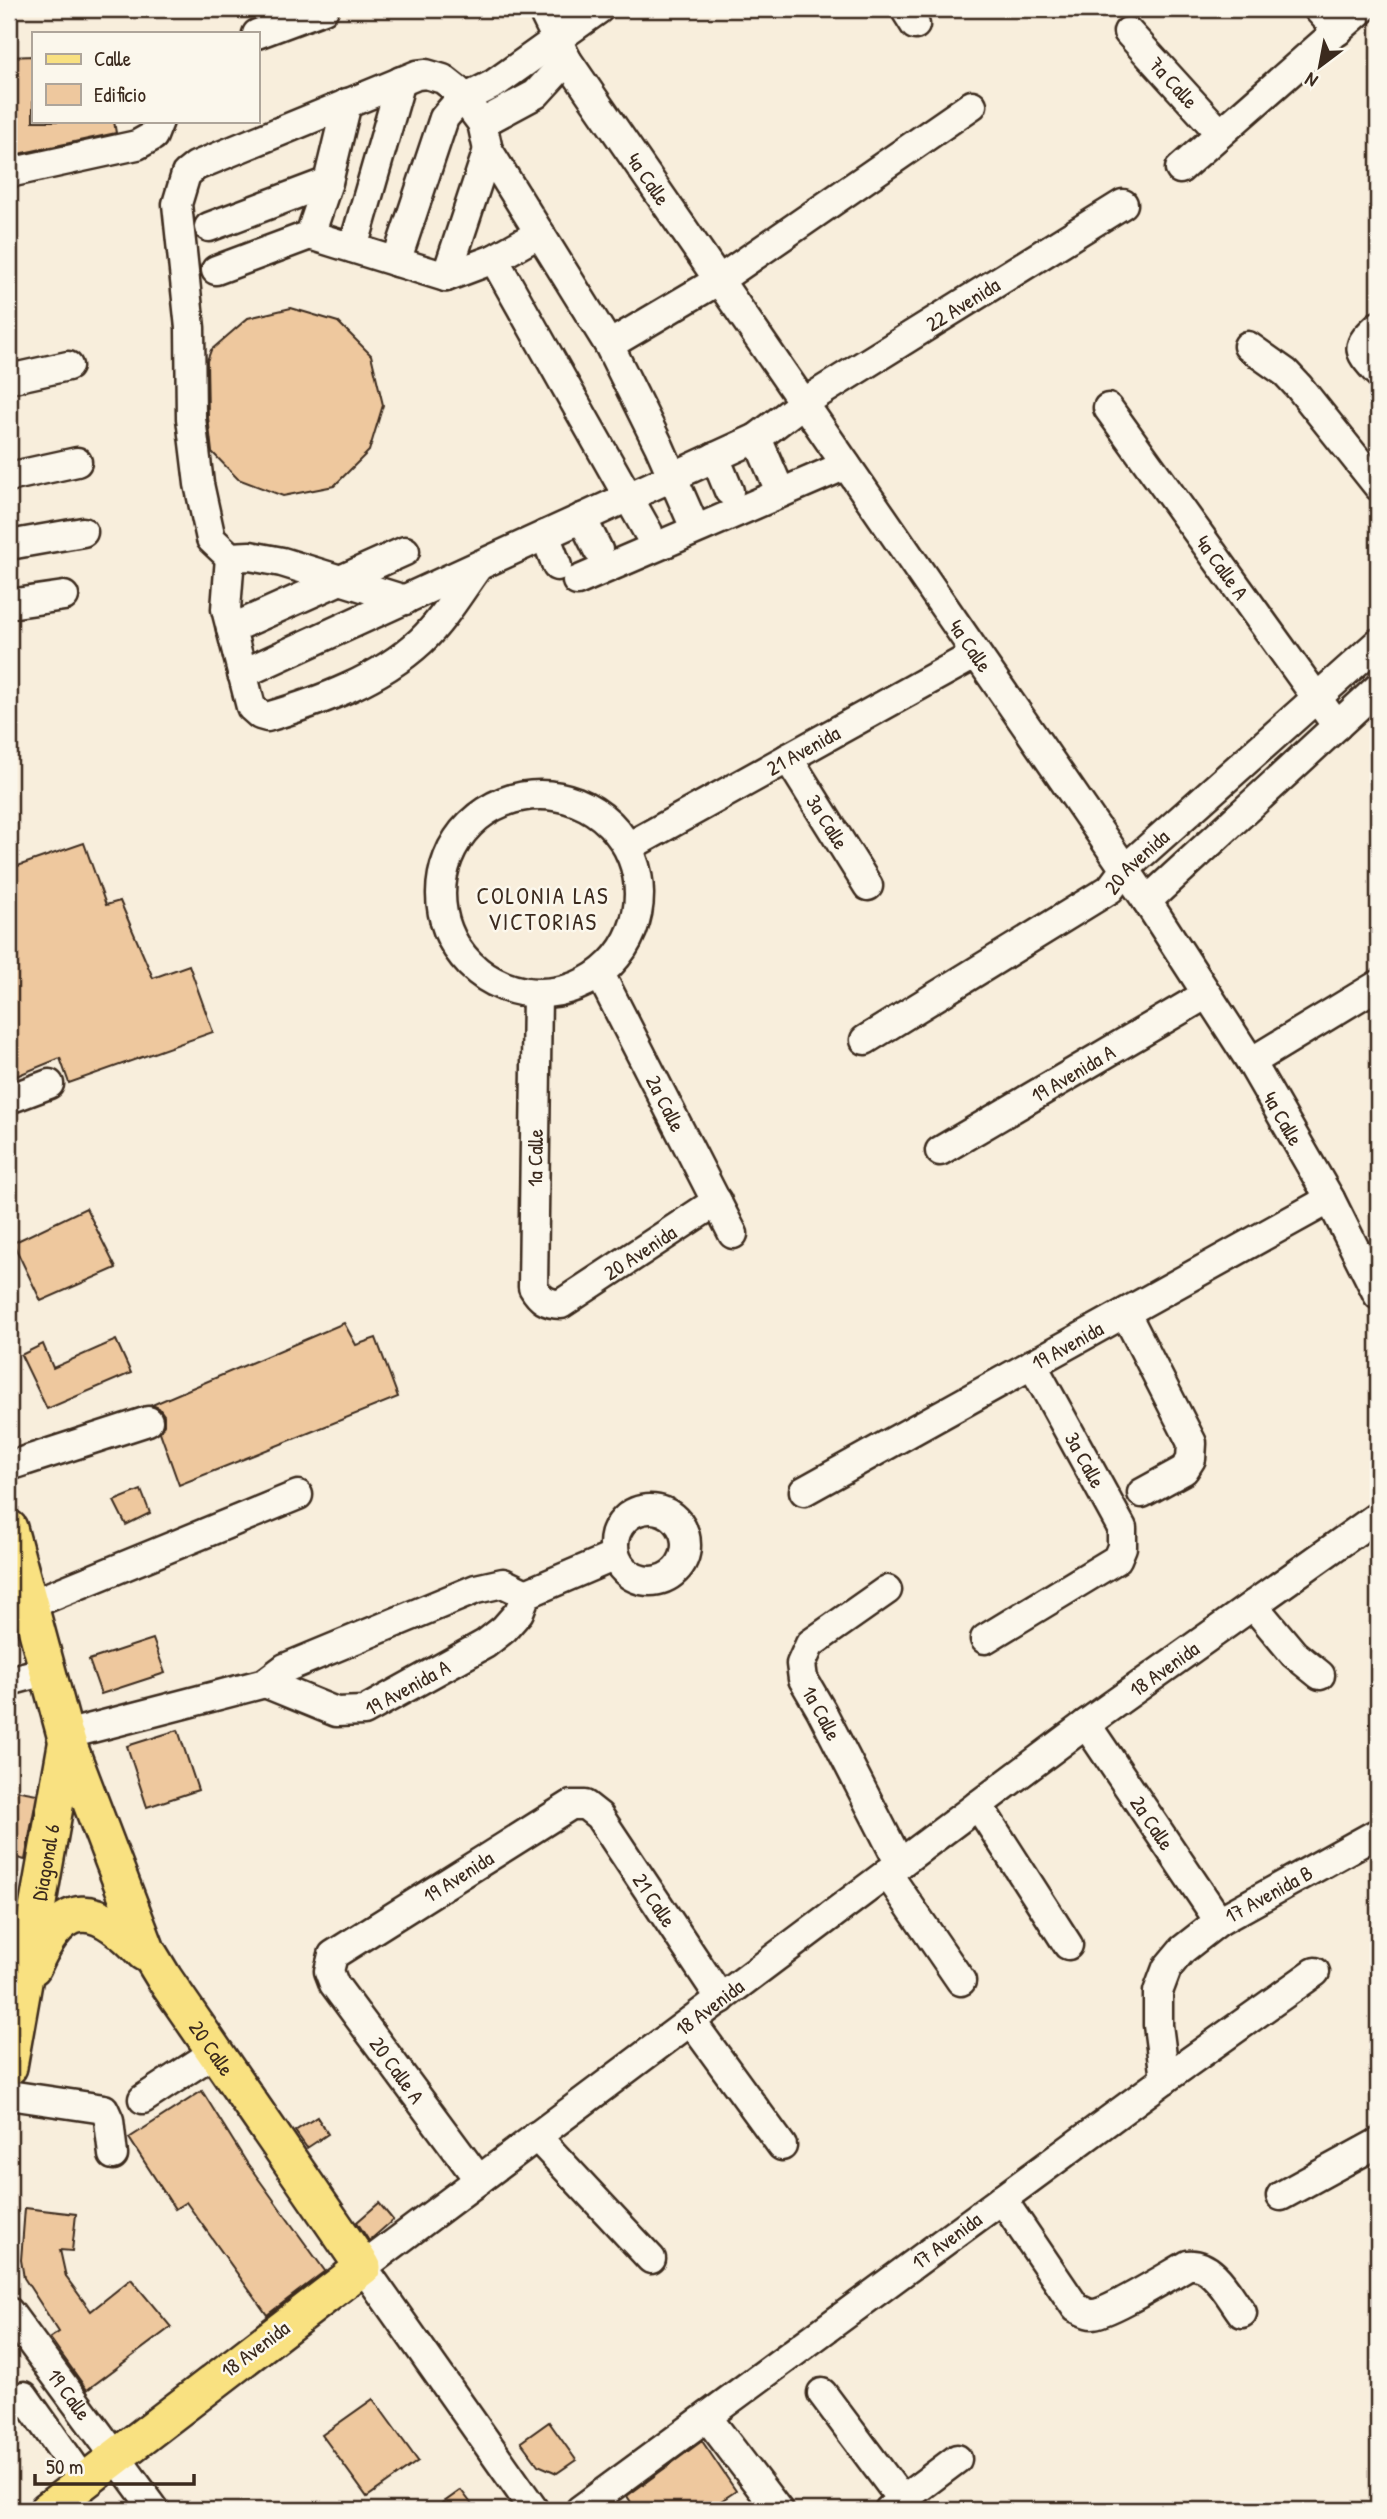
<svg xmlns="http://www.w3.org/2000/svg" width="1387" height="2519" font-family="'Patrick Hand',sans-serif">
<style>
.building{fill:#eec89e;stroke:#3b2a1e;stroke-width:2}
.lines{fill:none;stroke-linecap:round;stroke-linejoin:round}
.minor-casing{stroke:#3b2a1e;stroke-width:33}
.major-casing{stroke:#3b2a1e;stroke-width:40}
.minor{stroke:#fbf7ec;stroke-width:28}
.major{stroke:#f9e181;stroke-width:35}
.labels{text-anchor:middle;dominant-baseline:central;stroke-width:5;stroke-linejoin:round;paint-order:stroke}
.street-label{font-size:21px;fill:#3b2a1e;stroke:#fbf7ec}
.neighbourhood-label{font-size:23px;letter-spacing:2px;fill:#3b2a1e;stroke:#fbf7ec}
</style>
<rect width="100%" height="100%" fill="#f8eedc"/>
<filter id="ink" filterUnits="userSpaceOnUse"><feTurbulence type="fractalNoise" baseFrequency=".0143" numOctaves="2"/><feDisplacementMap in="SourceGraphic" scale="14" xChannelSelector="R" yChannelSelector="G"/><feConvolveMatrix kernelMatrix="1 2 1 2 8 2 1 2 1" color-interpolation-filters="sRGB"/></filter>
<g filter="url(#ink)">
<g class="building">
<polygon points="33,56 33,121 114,121 116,133 9,156 9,57"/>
<polygon points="291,308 338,322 371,355 383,405 369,451 334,486 283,496 238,479 212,452 208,417 207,361 211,350 248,318"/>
<polygon points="84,843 106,905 120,901 153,978 189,965 213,1032 69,1083 60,1058 9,1079 9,869"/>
<polygon points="86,1208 116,1268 41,1301 13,1243"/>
<polygon points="344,1323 356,1345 376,1338 398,1397 179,1485 160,1432 164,1424 164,1415 159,1408 152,1405"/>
<polygon points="116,1340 131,1373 47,1409 21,1355 43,1344 53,1368"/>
<polygon points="141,1490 150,1513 126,1525 114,1501"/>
<polygon points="153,1639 165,1673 101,1694 89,1660"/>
<polygon points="178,1730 198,1790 147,1807 127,1746"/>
<polygon points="9,1789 37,1794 25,1860 9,1856"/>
<polygon points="202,2091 247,2163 325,2271 267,2315 186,2202 175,2209 129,2138"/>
<polygon points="317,2117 328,2134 307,2148 295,2131"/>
<polygon points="379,2203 393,2220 369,2241 357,2222"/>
<polygon points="25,2208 76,2214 72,2251 60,2250 66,2277 91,2311 131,2279 171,2327 87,2390 50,2338 59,2332 24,2278 21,2260"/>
<polygon points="373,2399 418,2461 367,2497 322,2435"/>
<polygon points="549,2422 576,2460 557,2473 538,2465 521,2442"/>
<polygon points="702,2441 736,2491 721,2501 728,2510 636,2510 627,2496"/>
<polygon points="461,2490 476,2510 433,2510"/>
</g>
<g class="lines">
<defs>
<g id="minor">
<path id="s1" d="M542,9L567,60L1147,901L1251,1062L1330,1199L1378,1295"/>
<polyline points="905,9 915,25"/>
<polyline points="1318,9 1338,31"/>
<path id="s2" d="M1128,32L1220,133"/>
<polyline points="257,34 324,9"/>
<polyline points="482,123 536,94 567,60"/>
<polyline points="1180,169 1362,9"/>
<polyline points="9,173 137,145 153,136 159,121"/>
<polyline points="209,227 328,182"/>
<polyline points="310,235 446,277 494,259 540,233"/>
<polyline points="353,248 401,81"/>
<polyline points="494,259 648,532"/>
<polyline points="396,262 444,118 462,97 474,94 494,84 599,9"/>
<polyline points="216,270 310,235 328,182 347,103"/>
<polyline points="446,277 488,150"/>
<path d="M1378,326C1354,348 1358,350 1378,373"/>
<polyline points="609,345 719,280 972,105"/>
<polyline points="1248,346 1286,373 1299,387 1378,486"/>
<polyline points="9,379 68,366"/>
<path id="s3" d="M1108,408L1337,726"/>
<polyline points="757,438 776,482"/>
<polyline points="715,457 729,491"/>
<polyline points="9,477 77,462"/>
<polyline points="582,518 598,550"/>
<polyline points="545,535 557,566"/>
<polyline points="9,545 83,532"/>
<path d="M230,557L226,609L251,707L260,715L267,717C321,701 379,680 421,641C443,620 459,593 477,568"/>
<polyline points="577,581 846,465"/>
<polyline points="405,600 282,562 250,556 230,557 211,539 199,484 191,418 190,328 177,204 186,174 196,166 417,75 426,74 443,79 457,90 482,123 488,150 609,345 659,446 691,519"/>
<polyline points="9,604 64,596"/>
<polyline points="231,629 405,551"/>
<path id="s4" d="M242,674L757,438L803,403L1123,204"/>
<path id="s5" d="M788,758L868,886"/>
<circle cx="540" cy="894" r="99"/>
<path id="s6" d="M628,847L976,654"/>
<polyline points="1147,901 1378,688"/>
<path id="s7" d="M600,974L733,1234"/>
<path id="s8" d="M537,994L533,1287C540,1299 547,1304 561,1304L717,1201"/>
<path id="s9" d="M865,1040L1110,889L1125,869L1378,643"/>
<polyline points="1251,1062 1378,985"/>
<polyline points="9,1099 49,1084"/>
<path id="s10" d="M940,1151L1207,994"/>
<polyline points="1126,1314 1192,1443 1191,1459 1184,1470 1142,1493"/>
<polyline points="9,1466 148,1421"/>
<path id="s11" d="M804,1491L1330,1199"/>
<circle cx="650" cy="1545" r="36"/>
<path id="s12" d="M887,1590L810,1644L801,1664L803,1679L821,1710L900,1864"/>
<polyline points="29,1605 298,1495"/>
<polyline points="1253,1605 1294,1654 1320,1675"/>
<polyline points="985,1639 1117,1559 1122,1547 1122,1528 1032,1364"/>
<polyline points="9,1681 46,1671"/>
<path id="s13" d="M265,1683L336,1712L364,1711L485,1644L504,1629L519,1612L526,1594L615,1556"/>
<path id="s14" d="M1086,1724L1219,1921"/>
<polyline points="65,1735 265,1683 285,1668 476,1589 503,1583 526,1594"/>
<polyline points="978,1805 1068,1945"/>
<polyline points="887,1873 961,1981"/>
<polyline points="691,2021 782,2146"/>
<path id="s15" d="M1165,2079L1158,2025V1992L1167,1968L1182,1950L1219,1921L1378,1833"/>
<polyline points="9,2095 104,2109 109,2120 113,2155"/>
<polyline points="143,2099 215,2052"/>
<polyline points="536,2136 651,2259"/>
<path id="s16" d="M479,2180L334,1984L329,1971L333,1955L571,1805H585L599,1816L721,1999"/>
<polyline points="1281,2196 1378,2143"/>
<path d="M1002,2199L1076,2308C1081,2310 1087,2314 1092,2314C1108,2314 1170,2275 1188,2265C1213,2262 1229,2296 1242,2313"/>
<path id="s17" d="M9,2312L155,2510"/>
<polyline points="822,2393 902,2500"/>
<polyline points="24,2396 84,2481"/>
<polyline points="707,2417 778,2510"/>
<path id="s18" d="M534,2510L363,2267L1086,1724L1378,1516"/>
<path id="s19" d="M580,2510L1165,2079L1315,1972"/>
<polyline points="889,2510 957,2459"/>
</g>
<g id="major">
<path id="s20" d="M9,1528L65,1735L147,1950L164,1978L363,2267L47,2510"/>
<path d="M33,1967C64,1896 96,1902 144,1953"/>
<path id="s21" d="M9,2067L67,1739"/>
</g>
</defs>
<use href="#minor" class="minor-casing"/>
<use href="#major" class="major-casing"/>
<use href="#minor" class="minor"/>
<use href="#major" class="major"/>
</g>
</g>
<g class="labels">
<g class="street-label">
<text stroke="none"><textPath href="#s2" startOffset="68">7a Calle</textPath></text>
<text stroke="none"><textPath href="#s1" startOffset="201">4a Calle</textPath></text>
<text stroke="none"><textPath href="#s4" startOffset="812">22 Avenida</textPath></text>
<text stroke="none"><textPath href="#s3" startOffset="196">4a Calle A</textPath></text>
<text stroke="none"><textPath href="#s1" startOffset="768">4a Calle</textPath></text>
<text stroke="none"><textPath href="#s6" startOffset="200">21 Avenida</textPath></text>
<text stroke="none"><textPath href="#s5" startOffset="75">3a Calle</textPath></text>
<text stroke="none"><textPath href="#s9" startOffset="326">20 Avenida</textPath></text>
<text stroke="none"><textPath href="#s10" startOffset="154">19 Avenida A</textPath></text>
<text stroke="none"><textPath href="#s7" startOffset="145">2a Calle</textPath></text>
<text stroke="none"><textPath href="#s1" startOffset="1335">4a Calle</textPath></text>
<text transform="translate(535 1158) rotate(-89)">1a Calle</text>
<text stroke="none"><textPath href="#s8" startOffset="422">20 Avenida</textPath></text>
<text stroke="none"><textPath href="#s11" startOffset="301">19 Avenida</textPath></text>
<text transform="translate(1085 1460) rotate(61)">3a Calle</text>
<text stroke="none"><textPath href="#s18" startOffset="1297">18 Avenida</textPath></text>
<text stroke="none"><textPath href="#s13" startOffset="154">19 Avenida A</textPath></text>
<text stroke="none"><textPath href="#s12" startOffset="170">1a Calle</textPath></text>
<text stroke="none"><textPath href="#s14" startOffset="119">2a Calle</textPath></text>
<text stroke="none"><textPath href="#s21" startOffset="208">Diagonal 6</textPath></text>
<text stroke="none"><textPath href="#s16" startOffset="422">19 Avenida</textPath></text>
<text stroke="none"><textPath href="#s15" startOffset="240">17 Avenida B</textPath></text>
<text stroke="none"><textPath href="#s16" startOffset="688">21 Calle</textPath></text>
<text stroke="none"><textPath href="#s18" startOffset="730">18 Avenida</textPath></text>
<text stroke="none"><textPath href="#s20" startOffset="562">20 Calle</textPath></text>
<text transform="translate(397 2070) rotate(54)">20 Calle A</text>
<text stroke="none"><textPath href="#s19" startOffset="455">17 Avenida</textPath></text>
<text transform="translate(255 2349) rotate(-37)">18 Avenida</text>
<text stroke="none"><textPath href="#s17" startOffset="102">19 Calle</textPath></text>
</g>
<g class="neighbourhood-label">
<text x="543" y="895">COLONIA LAS<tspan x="543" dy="26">VICTORIAS</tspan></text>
</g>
</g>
<rect width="1387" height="2519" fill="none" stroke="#fbf7ec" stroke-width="35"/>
<rect x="18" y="18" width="1352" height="2484" fill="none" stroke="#3b2a1e" stroke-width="2.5" filter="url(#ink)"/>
<rect x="32" y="32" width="228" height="91" fill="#fbf7ec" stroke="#aea59a" stroke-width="2"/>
<rect x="46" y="54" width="35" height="10" fill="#f9e181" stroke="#aea59a" stroke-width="2"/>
<text x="94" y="66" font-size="21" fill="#3b2a1e">Calle</text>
<rect x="46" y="84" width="35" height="21" fill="#eec89e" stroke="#aea59a" stroke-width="2"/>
<text x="94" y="102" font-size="21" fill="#3b2a1e">Edificio</text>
<g transform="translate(1320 66) rotate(212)" stroke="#fbf7ec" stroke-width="5" paint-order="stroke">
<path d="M0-5L12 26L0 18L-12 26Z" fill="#3b2a1e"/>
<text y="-10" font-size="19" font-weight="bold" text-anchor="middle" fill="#3b2a1e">N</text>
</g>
<path d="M35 2474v10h159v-10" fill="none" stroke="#3b2a1e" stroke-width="3.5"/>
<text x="46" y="2474" font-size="21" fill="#3b2a1e" stroke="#fbf7ec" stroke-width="5" paint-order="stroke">50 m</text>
</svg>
